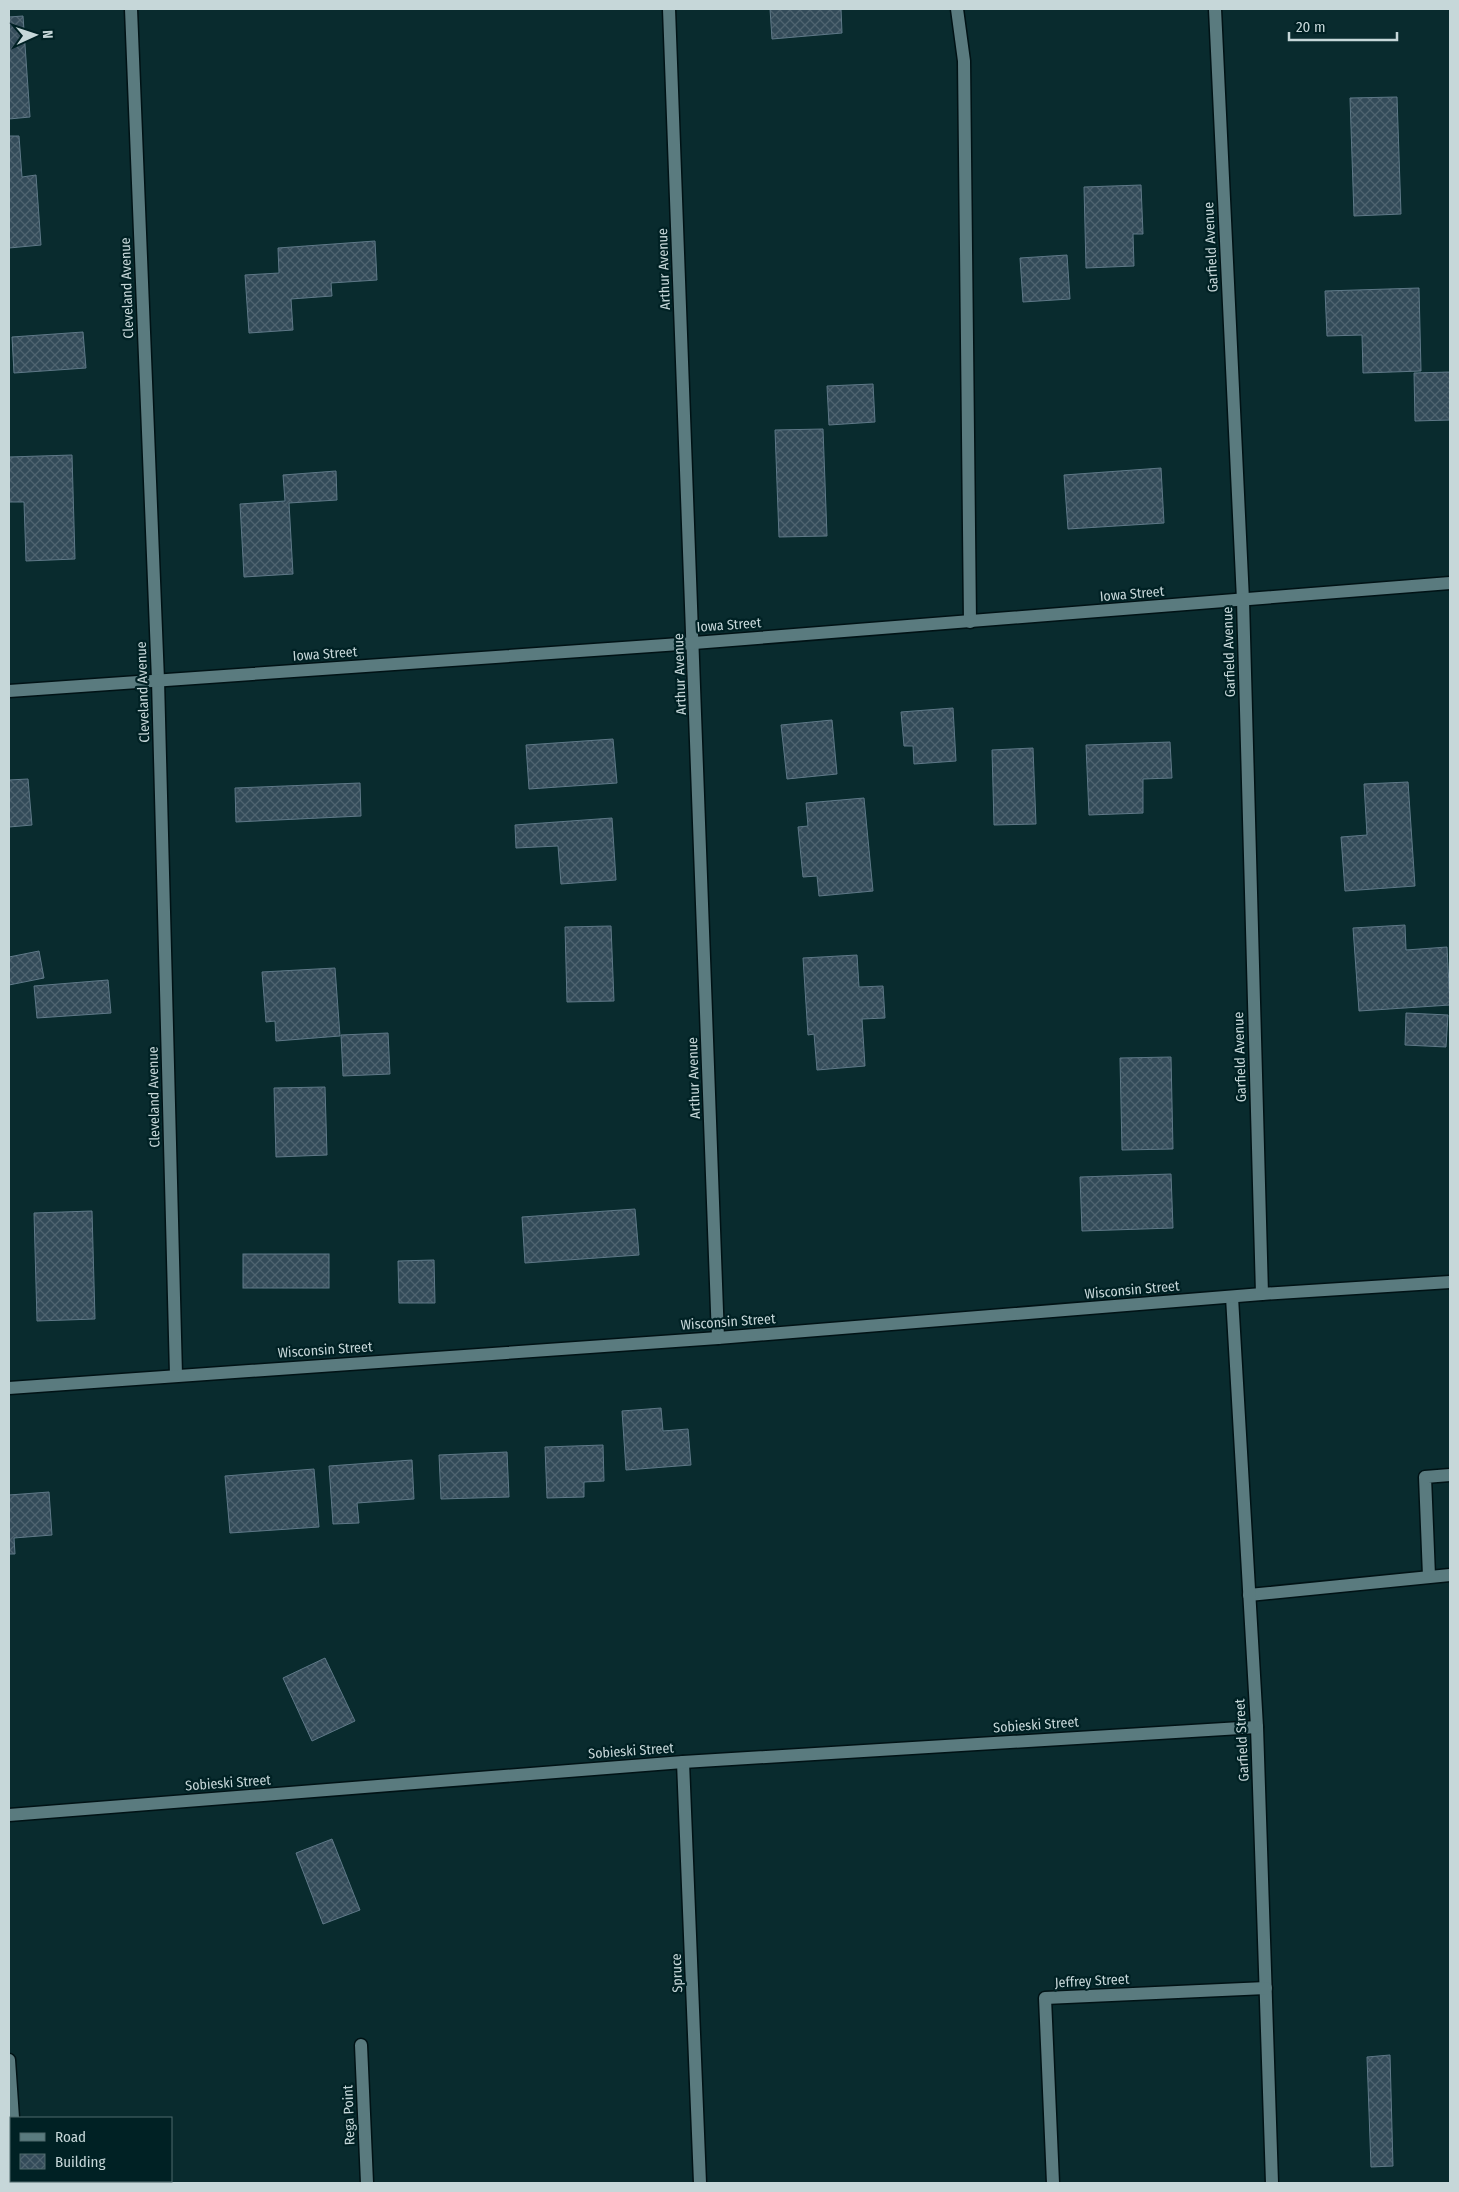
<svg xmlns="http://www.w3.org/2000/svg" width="1459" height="2192" font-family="'Fira Sans Condensed',sans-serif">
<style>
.building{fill:url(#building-cross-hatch);stroke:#5e7887}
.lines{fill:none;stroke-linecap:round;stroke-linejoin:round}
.service-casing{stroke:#001215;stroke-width:15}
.minor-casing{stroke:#001215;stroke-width:15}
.service{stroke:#5a7b7f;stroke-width:12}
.minor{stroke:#5a7b7f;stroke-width:12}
.labels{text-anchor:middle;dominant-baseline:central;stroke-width:4.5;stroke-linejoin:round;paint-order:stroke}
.street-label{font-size:14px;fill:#c6d7d9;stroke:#002124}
</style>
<defs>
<pattern id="building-cross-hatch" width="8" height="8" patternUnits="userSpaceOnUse" patternTransform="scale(1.25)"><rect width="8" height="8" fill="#334b59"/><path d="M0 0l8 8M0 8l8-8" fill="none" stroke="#4f6470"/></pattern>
</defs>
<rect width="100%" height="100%" fill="#092b2e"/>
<g class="building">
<polygon points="770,9 841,9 842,33 772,39"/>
<polygon points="23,16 30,117 9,119 9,17"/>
<polygon points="1397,97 1401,214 1354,216 1350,98"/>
<polygon points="9,136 19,136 22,177 36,175 41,245 9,248"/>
<polygon points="1141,185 1143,234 1133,234 1134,266 1086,268 1084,187"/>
<polygon points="375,241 377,280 331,283 332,296 291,299 293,330 249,333 245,275 279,273 278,248"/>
<polygon points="1067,255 1070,299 1023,302 1020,258"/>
<polygon points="1419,288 1421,371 1363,373 1362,335 1327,336 1325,291"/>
<polygon points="83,332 86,368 14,373 12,337"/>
<polygon points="1450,372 1450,420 1415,421 1414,373"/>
<polygon points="873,384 875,422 829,425 827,386"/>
<polygon points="823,429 827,536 779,537 775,430"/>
<polygon points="72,455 75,559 26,561 24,502 9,502 9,457"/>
<polygon points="1161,468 1164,523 1068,529 1064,475"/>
<polygon points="336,471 337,500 289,503 293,574 244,577 240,504 285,501 283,475"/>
<polygon points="953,708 956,761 914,764 913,746 904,746 901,712"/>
<polygon points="832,720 837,774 787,779 781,725"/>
<polygon points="613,739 617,783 529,789 526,745"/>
<polygon points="1170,742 1172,778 1143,779 1143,813 1089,815 1086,745"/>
<polygon points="1033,748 1036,824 994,825 992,750"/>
<polygon points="28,779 32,825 9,827 9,780"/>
<polygon points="1408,782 1415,886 1345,891 1341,837 1367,835 1364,784"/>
<polygon points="360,783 361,816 236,822 235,788"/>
<polygon points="864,798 873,891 819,896 817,876 803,877 798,827 808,826 806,803"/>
<polygon points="612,818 616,880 561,884 558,846 516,848 515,825"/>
<polygon points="1405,925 1406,950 1447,947 1450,1005 1359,1011 1353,928"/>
<polygon points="611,926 614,1001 567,1002 565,927"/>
<polygon points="39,951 44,978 9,985 9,957"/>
<polygon points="857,955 859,987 883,986 885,1018 862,1019 865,1066 817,1070 814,1034 808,1035 803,958"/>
<polygon points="335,968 340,1036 276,1041 275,1021 266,1022 262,972"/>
<polygon points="108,980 111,1013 37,1018 34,986"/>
<polygon points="1406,1013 1448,1015 1446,1047 1405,1045"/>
<polygon points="388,1033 390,1074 343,1076 341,1035"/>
<polygon points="1171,1057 1173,1149 1122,1150 1120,1058"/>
<polygon points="325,1087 327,1155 276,1157 274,1088"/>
<polygon points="1171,1174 1173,1228 1082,1231 1080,1177"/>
<polygon points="635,1209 639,1255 525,1263 522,1217"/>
<polygon points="92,1211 95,1319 37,1321 34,1213"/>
<rect x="243" y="1254" width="86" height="34"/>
<polygon points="434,1260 435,1303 399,1303 398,1261"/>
<polygon points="661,1408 663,1431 688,1429 691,1465 626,1470 622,1411"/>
<polygon points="603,1445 604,1481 584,1482 584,1497 547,1498 545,1447"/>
<polygon points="507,1452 509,1497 441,1499 439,1455"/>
<polygon points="412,1460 414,1499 357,1503 359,1523 333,1524 329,1466"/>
<polygon points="314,1469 319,1527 230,1533 225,1476"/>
<polygon points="49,1492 52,1535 14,1538 15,1554 9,1554 9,1495"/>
<polygon points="325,1658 355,1721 312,1741 283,1678"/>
<polygon points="332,1839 360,1910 323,1924 296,1853"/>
<polygon points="1390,2055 1393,2166 1371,2167 1367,2057"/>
</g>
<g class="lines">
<defs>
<g id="service">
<polyline points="957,9 964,61 970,622"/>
<polyline points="1429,1576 1425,1477 1450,1475"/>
<polyline points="1249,1595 1450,1575"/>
</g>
<g id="minor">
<polyline points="131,9 158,680 176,1375"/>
<polyline points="669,9 718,1338"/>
<polyline points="1215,9 1243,600 1262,1294"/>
<polyline points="9,691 694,643 1450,583"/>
<polyline points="1232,1297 1257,1727 1272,2183"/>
<polyline points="9,1388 718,1338 1262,1294 1450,1282"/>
<polyline points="683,1762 700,2183"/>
<polyline points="9,1815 683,1762 1257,1727"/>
<polyline points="361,2045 367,2183"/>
<polyline points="9,2060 13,2118"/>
<polyline points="17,2181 17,2183"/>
<polyline points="1053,2183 1045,1998 1266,1988"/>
</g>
</defs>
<use href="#service" class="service-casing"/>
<use href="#minor" class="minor-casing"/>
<use href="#service" class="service"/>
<use href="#minor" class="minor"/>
</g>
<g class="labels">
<g class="street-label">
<text transform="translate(1211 247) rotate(-93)">Garfield Avenue</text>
<text transform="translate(664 269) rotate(-92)">Arthur Avenue</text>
<text transform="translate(127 288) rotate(-92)">Cleveland Avenue</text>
<text transform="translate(1132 594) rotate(-5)">Iowa Street</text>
<text transform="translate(729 625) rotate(-4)">Iowa Street</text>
<text transform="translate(1229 652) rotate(-92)">Garfield Avenue</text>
<text transform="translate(325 654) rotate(-4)">Iowa Street</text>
<text transform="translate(680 674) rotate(-92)">Arthur Avenue</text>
<text transform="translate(143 692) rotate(-92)">Cleveland Avenue</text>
<text transform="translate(1240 1057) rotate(-92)">Garfield Avenue</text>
<text transform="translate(694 1078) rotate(-92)">Arthur Avenue</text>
<text transform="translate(154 1097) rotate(-91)">Cleveland Avenue</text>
<text transform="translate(1132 1290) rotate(-5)">Wisconsin Street</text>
<text transform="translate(728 1322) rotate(-4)">Wisconsin Street</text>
<text transform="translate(325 1350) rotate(-4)">Wisconsin Street</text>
<text transform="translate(1036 1725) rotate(-4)">Sobieski Street</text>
<text transform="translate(1242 1740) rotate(-93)">Garfield Street</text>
<text transform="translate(631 1751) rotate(-4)">Sobieski Street</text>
<text transform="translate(228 1783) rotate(-4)">Sobieski Street</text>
<text transform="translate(677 1973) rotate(-92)">Spruce</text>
<text transform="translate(1092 1981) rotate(-3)">Jeffrey Street</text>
<text transform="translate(349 2115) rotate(-92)">Rega Point</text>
</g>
</g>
<rect width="1459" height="2192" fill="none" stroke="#c6d7d9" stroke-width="20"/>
<rect x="10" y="2117" width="162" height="65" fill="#002124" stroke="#4f6a6c"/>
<rect x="20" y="2133" width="25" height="8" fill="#5a7b7f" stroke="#4f6a6c"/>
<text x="55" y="2142" font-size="15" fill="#c6d7d9">Road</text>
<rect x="20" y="2154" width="25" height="15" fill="url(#building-cross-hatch)" stroke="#4f6a6c"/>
<text x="55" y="2167" font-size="15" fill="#c6d7d9">Building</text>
<g transform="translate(35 35) rotate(87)" stroke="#002124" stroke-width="4" paint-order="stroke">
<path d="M0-4L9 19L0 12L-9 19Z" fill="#c6d7d9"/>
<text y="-8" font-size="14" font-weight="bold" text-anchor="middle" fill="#c6d7d9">N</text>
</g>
<path d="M1289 32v8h108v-8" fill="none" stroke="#c6d7d9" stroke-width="2.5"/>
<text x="1296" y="32" font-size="15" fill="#c6d7d9" stroke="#002124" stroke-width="4" paint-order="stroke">20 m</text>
</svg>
